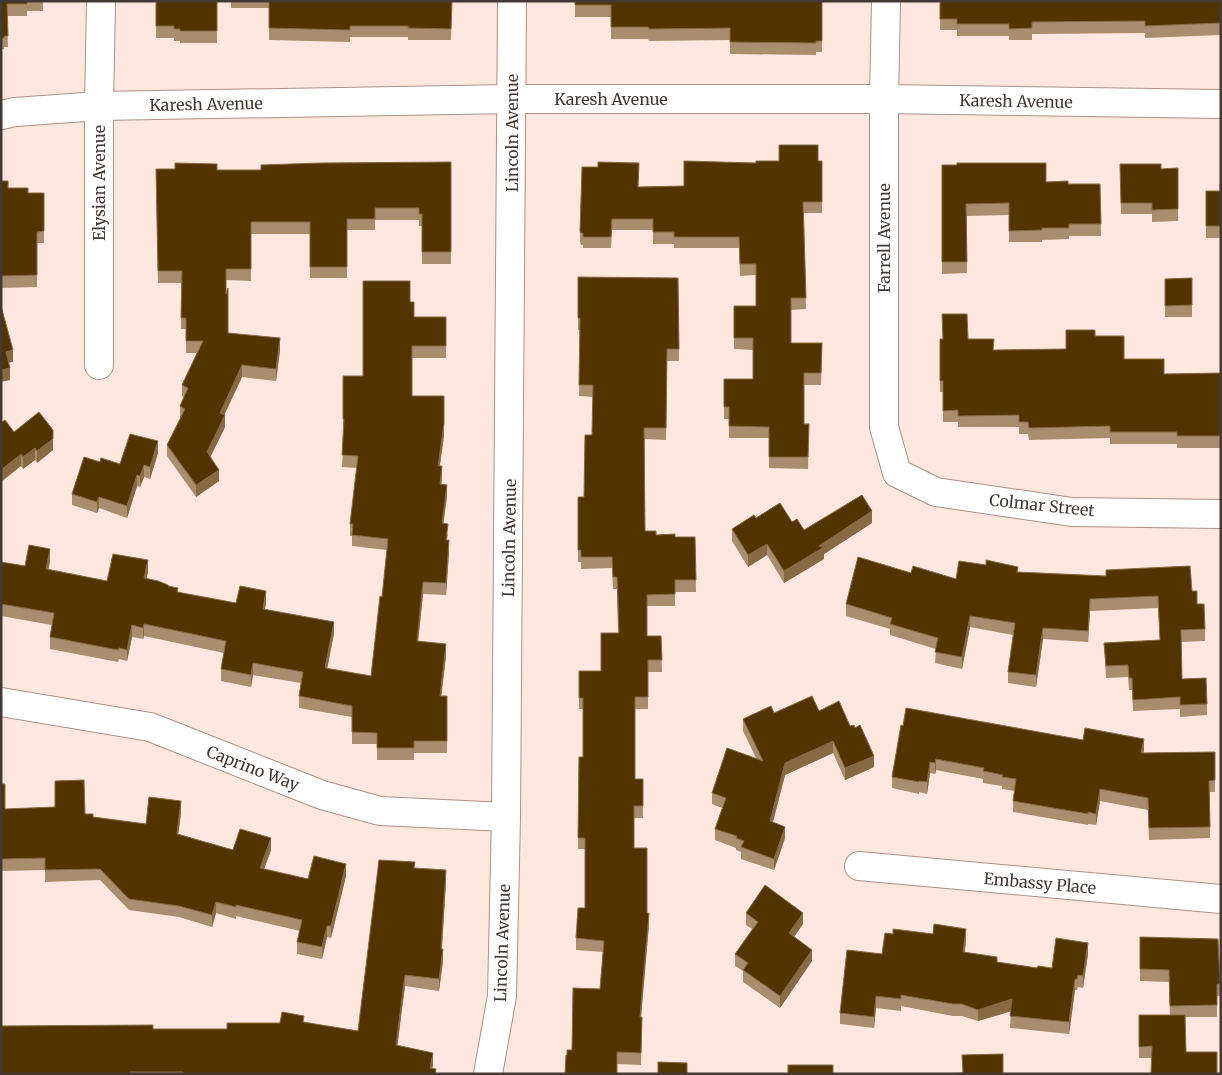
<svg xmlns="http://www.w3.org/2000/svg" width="1222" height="1075" font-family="Merriweather,serif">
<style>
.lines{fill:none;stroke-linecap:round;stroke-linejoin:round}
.street-casing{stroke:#ab9186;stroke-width:30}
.secondary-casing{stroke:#ab9186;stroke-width:30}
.street{stroke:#fff;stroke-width:28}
.secondary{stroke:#fff;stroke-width:28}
.wall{fill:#a88e6f}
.shaded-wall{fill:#866a43}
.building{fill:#523400;stroke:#866a43}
.labels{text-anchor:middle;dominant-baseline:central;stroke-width:5;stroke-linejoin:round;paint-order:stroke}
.street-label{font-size:16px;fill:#453935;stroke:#fff}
</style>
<rect width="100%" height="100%" fill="#fee7de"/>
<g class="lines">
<defs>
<g id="street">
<polyline points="886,1 884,99 884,427 897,473 936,492 1072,512 1221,514"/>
<polyline points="1,115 15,112 99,106 513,99 884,99 1221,104"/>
<polyline points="99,365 99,106 101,1"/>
<polyline points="1,702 150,727 322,795 380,811 506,817"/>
<polyline points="859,866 1221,899"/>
</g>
<polyline id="secondary" points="488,1074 502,996 506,817 512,1"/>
</defs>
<use href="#street" class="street-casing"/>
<use href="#secondary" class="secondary-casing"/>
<use href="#street" class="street"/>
<use href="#secondary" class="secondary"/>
</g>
<g class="wall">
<polygon points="1,1 43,1 43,11 27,11 27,16 7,16 8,47 4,47 4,49 1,49"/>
<polygon points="156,1 217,1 217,43 180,43 180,41 174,41 174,38 156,38"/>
<polygon points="231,1 452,1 451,40 408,40 408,37 350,37 350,42 269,40 269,8 231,8"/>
<polygon points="575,1 822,1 822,52 816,52 816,55 730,54 730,40 649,41 648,39 611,39 611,17 575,17"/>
<polygon points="940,1 1221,1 1221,35 1145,38 1145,33 1032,34 1032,40 1009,40 1009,36 957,36 957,30 940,30"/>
<polygon points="822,161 822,213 804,213 806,309 791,310 791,343 822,343 821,385 804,385 804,424 809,424 808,469 769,468 769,438 729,438 729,419 724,419 724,379 753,379 753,350 734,349 734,306 756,306 756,275 740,276 739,248 674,248 674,244 653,244 653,230 612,230 611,248 583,248 583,245 581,245 580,242 580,231 639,187 684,186 756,163"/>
<polygon points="451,162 451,264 422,264 422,226 419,226 419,220 375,220 375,230 347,230 347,278 310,278 310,234 251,234 251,281 226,280 226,294 228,333 280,350 276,381 242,377 224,415 225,427 210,457 219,481 196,497 167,456 167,445 181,418 180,417 180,406 184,397 182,396 182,385 197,353 186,353 186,329 181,329 181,283 158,283 156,169 217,170 261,170"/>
<polygon points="1120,164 1161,169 1178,168 1178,221 1152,222 1152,214 1121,214"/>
<polygon points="942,165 1046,182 1068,184 1100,184 1101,236 1069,236 1069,239 1042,240 1042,242 1009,242 1009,215 967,216 967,273 942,274"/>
<polygon points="1,181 8,188 28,193 44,193 44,243 37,243 37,287 1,288"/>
<polygon points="1221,184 1221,238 1206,238 1206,191 1220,191"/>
<polygon points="578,277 679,349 679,361 667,361 666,440 645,439 645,531 656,535 675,537 695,537 696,592 675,592 675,606 647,606 647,636 661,636 662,672 648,672 648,709 635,709 635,779 643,779 643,818 634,818 634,848 649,924 641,1017 642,1017 641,1065 617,1064 567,1055 572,1050 600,989 603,952 576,950 576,938 585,908 585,849 578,849 579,757 583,757 583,709 579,709 579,671 601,671 618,633 617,589 613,589 612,568 581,569 581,562 578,562 578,497 584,497 592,435 593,397 579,396 580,330 578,330"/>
<polygon points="1192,278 1192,317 1165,317 1165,279"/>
<polygon points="410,302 414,317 446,317 446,358 412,358 412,396 444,436 440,466 442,478 441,484 447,496 443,523 448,535 447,540 449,552 446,595 423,594 418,641 446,656 441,696 447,696 447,753 414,753 414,760 377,760 377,744 352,744 352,717 299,708 299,696 301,683 253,675 251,687 221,681 221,669 224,653 144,636 143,639 132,637 127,661 119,659 118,662 50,649 50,637 52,625 1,616 1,562 25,566 50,561 48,569 107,581 148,572 146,579 168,587 178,593 236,603 266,603 265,609 334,633 327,669 371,676 382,597 387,550 352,546 352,536 350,536 350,524 357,468 342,467 344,430 343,430 343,376 363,376"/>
<polygon points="1095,336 1124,359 1164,374 1221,373 1221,448 1177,448 1177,444 1110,444 1110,438 1029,440 1028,434 1019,434 1019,427 958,427 958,422 943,422 943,392 940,392 940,339 968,339 994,350 1066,349"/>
<polygon points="14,432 53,450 37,463 35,460 23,469 21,466"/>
<polygon points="158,453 150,479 144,477 140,487 137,486 127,518 99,508 97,513 72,505 72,494 100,462 120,464"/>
<polygon points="756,518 792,522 804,530 872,523 824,554 824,559 784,583 767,555 748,567 732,541 732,529"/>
<polygon points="1018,572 1192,591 1197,604 1205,629 1205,641 1181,642 1182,679 1207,704 1207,715 1180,717 1180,709 1133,711 1132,690 1129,690 1128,677 1106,678 1104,643 1160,640 1158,608 1090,611 1088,642 1043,639 1036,687 1008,683 1008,672 1013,635 970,627 962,669 935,663 936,649 890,635 890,629 846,616 846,604 911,573 956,579"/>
<polygon points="819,711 850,726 874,767 845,780 833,753 785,775 773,822 785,838 774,870 741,859 741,852 736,850 736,848 715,840 715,829 722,808 712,804 712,793 756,758 743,731 743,719 774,713"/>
<polygon points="901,725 1144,750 1143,753 1215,752 1215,792 1210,792 1210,838 1149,840 1148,810 1100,801 1096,825 1088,824 1088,825 1013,812 1013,801 1015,791 1002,789 1002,786 983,783 983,779 936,770 935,774 930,773 927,794 919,792 919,794 892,788 892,777"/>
<polygon points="55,781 85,814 93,817 146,824 181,813 178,834 233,850 271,850 264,869 308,879 346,876 331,938 327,937 322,959 297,954 297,942 300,931 236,916 236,919 216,913 212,927 179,917 129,910 100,880 45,882 45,870 1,871 1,784 5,809 55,807"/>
<polygon points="415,868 446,881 442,949 443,961 439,991 405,986 397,1046 433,1065 432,1068 436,1074 1,1074 153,1029 227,1029 280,1023 304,1023 358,1031"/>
<polygon points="746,913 803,924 794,937 812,961 780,1008 743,982 743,971 735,966 735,954 752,929 746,925"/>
<polygon points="1140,937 1220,984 1220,996 1217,996 1217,1017 1185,1017 1151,1058 1139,1058 1139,1015 1170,1015 1169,982 1140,981"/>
<polygon points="966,941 965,952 997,962 1037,968 1052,968 1088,954 1083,988 1078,987 1077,990 1075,990 1069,1034 1010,1028 1011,1011 978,1021 962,1016 953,1016 901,1006 901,1011 876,1008 874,1028 840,1024 840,1013 882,954"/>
</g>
<g class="shaded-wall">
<polygon points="280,338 280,350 276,381 276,369"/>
<polygon points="13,350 13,362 6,363 6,352"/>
<polygon points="242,365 242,377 220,424 220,413"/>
<polygon points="10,368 10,380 1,382 1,370"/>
<polygon points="225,415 225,427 207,464 207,452"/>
<polygon points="444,424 444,436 438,477 438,466"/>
<polygon points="53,439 53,450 37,463 37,451"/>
<polygon points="158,441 158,453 150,479 150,467"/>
<polygon points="35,448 35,460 23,469 23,457"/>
<polygon points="21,454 21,466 1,482 1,470"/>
<polygon points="144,465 144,477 140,487 140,476"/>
<polygon points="442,466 442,478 440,496 440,484"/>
<polygon points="219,470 219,481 196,497 196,485"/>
<polygon points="137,475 137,486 127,518 127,506"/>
<polygon points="447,485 447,496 442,535 442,523"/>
<polygon points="99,497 99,508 97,513 97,502"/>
<polygon points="872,511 872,523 824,554 824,559 784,583 784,571 819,546"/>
<polygon points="449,540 449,552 446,595 446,583"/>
<polygon points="767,544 767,555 748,567 748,555"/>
<polygon points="50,549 50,561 46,581 46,569"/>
<polygon points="148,560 148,572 144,590 144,578"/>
<polygon points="423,582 423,594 417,653 417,641"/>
<polygon points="266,591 266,603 263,620 263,609"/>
<polygon points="1090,599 1090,611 1088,642 1088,631"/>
<polygon points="970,616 970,627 962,669 962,657"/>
<polygon points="334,622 334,633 325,680 325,668"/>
<polygon points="144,624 144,636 143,639 143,628"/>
<polygon points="132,625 132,637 127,661 127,650"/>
<polygon points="1043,628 1043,639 1036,687 1036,675"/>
<polygon points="446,644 446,656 440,708 440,696"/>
<polygon points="253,663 253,675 251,687 251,675"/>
<polygon points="1144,739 1144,750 1141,764 1141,753"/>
<polygon points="833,741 833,753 785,775 770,833 770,821 785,763"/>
<polygon points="874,756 874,767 845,780 845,768"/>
<polygon points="936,759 936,770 935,774 935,763"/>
<polygon points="930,762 930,773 927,794 927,782"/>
<polygon points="1100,789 1100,801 1096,825 1096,814"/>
<polygon points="181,801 181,813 177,845 177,834"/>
<polygon points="785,827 785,838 774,870 774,859"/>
<polygon points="271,838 271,850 260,880 260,868"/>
<polygon points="346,864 346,876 331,938 331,926"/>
<polygon points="446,870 446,881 441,961 441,949"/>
<polygon points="216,902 216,913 212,927 212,915"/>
<polygon points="649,913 649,924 640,1029 640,1017"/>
<polygon points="803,913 803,924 789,944 789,933"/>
<polygon points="327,926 327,937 322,959 322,947"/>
<polygon points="966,929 966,941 963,963 963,952"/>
<polygon points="1088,943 1088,954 1083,988 1083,976"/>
<polygon points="443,949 443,961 439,991 439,979"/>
<polygon points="812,950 812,961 780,1008 780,996"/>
<polygon points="405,975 405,986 396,1057 396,1045"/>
<polygon points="1075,979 1075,990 1069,1034 1069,1022"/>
<polygon points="876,996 876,1008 874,1028 874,1017"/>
<polygon points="1012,999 1012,1011 978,1021 978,1010"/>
<polygon points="433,1053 433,1065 431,1074 430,1068"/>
</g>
<g class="building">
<polygon points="1,1 27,1 27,4 7,4 8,36 4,36 4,38 1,38"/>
<polygon points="156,1 217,1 217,31 180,31 180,29 174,29 174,26 156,26"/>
<polygon points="269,1 452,1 451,29 408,28 408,26 350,26 350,30 269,28"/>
<polygon points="575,1 822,1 822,41 816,41 816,43 730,42 730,28 649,29 648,27 611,27 611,5 575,5"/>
<polygon points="940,1 1221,1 1221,23 1145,26 1145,21 1032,22 1032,28 1009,29 1009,24 957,24 957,19 940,19"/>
<polygon points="779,145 818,145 818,161 822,161 822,202 803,202 806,298 791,298 791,343 822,343 821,373 804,373 804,424 809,424 808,457 769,457 769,427 729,426 729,407 724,407 724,379 753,379 753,338 734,338 734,306 756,306 756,264 740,264 739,237 674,237 674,232 653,232 653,219 612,219 611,237 583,237 583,233 581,233 580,231 582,167 598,167 598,162 639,163 638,187 684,186 684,161 756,163 756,161 779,161"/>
<polygon points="451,162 451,252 422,252 422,214 419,214 419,208 375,208 375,219 347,219 347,267 310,267 310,222 251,222 251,269 226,269 226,294 228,288 228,333 280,338 276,369 242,365 220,413 225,415 207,452 219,470 196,485 167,445 185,409 180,406 188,388 182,385 203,341 186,341 186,318 181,318 182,271 158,271 156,169 175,169 175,163 217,164 217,170 261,170 261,165 321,163"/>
<polygon points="957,163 1046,163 1046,182 1068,181 1068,184 1100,184 1101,224 1069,224 1069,228 1042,228 1042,230 1009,231 1009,203 966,204 967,262 942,262 942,165 957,165"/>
<polygon points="1120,164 1161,164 1161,169 1178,168 1178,209 1152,210 1152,203 1121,203"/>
<polygon points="1,181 8,181 8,188 28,188 28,193 44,193 44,231 37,232 37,275 1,276"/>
<polygon points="1220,184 1221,184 1221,226 1206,226 1206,191 1220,191"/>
<polygon points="578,277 678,278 679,349 667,349 666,428 644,428 645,531 656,531 656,535 675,534 675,537 695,537 696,580 675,580 675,594 647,595 647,636 661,636 662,660 648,660 648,697 635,697 635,779 643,779 643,806 634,806 634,848 647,848 647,913 649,913 640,1017 642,1017 641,1053 617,1052 617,1074 565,1074 566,1055 567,1055 567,1050 572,1050 573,988 600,989 604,941 576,938 578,908 585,908 585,838 578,838 579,757 583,757 583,698 579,698 579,671 601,671 601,633 619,633 617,577 613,577 612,557 581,557 581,550 578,550 578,497 584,497 585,435 592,435 593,385 579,385 580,318 578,318"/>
<polygon points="1192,278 1192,305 1165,306 1165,279"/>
<polygon points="363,281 410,281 410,302 414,302 414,317 446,317 446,346 412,346 412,396 444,396 444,424 438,466 442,466 440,484 447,485 442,523 448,524 446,540 449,540 446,583 423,582 417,641 446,644 440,696 447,696 447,741 414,741 414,748 377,748 377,733 352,732 352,706 299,696 303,672 253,663 251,675 221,669 226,641 144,624 143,628 132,625 127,650 119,648 118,650 50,637 54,613 1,604 1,562 25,566 29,545 50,549 46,569 107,581 113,554 148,560 144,578 158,581 168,585 168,586 178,588 177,592 236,603 240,586 266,591 263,609 334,622 325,668 371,676 380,596 382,597 388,539 352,535 353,524 350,524 358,456 342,455 344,419 343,419 343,376 363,376"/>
<polygon points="1,306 13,350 6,352 10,368 1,370"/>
<polygon points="942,314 967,314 968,339 994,339 993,350 1066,349 1066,330 1095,330 1095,336 1124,336 1124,359 1164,359 1164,374 1221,373 1221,436 1177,436 1177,432 1110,432 1110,426 1029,428 1028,422 1019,422 1019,415 958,416 958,410 943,411 943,381 940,381 940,339 943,339"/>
<polygon points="39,412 53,430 53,439 37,451 35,448 23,457 21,454 1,470 1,421 2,422 5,420 14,432"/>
<polygon points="130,434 158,441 150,467 144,465 140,476 137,475 127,506 99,497 97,502 72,494 84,457 100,462 101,458 120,464"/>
<polygon points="862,495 872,511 819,546 824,547 784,571 767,544 748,555 732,529 754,515 756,518 780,503 792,522 797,519 804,530"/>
<polygon points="858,557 911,573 913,566 956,579 959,561 986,565 986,560 1018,567 1017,572 1106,576 1106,570 1190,566 1192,591 1197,591 1197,604 1204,604 1205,629 1181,630 1182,679 1206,678 1207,704 1180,705 1180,697 1133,700 1132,678 1129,678 1128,665 1106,666 1104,643 1160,640 1158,596 1090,599 1088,631 1043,628 1036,675 1008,672 1015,623 970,616 962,657 935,652 938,638 890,624 892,618 846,604"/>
<polygon points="812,696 819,711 839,701 850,726 854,725 855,728 860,725 874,756 845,768 833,741 785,763 770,821 785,827 774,859 741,847 744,841 736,838 737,836 715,829 726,798 712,793 727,748 763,761 743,719 771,706 774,713"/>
<polygon points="906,708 1083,740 1085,728 1144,739 1141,753 1215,752 1215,780 1209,781 1210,827 1149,828 1148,798 1100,789 1096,814 1088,812 1088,814 1013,801 1016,779 1002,777 1003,775 983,771 984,768 936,759 935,763 930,762 927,782 919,781 919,782 892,777 901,725 903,726"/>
<polygon points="84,780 85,814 93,814 93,817 146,824 149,797 181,801 177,834 233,850 240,829 271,838 260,868 308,879 314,856 346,864 331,926 327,926 322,947 297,942 302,920 236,905 236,907 216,902 212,915 179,906 129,899 100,869 45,870 45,858 1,859 1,784 5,784 5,809 55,807 55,781"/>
<polygon points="379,860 415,862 414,868 446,870 441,949 443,949 439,979 405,975 396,1045 433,1053 430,1068 436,1069 435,1074 183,1074 183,1072 130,1072 130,1074 1,1074 1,1026 153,1025 153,1029 227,1029 227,1023 280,1023 282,1012 304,1016 303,1022 358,1031"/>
<polygon points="765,885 803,913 789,933 812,950 780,996 743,970 748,963 735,954 758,922 746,913"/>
<polygon points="934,924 966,929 963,952 997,957 997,962 1037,968 1038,966 1052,968 1056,938 1088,943 1083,976 1078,975 1077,979 1075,979 1069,1022 1010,1016 1012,999 978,1010 962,1004 953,1004 901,995 901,999 876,996 874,1017 840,1013 847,950 882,954 885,933 893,934 893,929 933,934"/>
<polygon points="1140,937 1218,939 1220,984 1217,984 1217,1005 1170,1006 1169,970 1140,969"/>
<polygon points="1139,1015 1185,1015 1186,1052 1217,1052 1217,1074 1151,1074 1152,1046 1139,1047"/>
<polygon points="1003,1054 1003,1074 936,1074 963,1073 962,1055"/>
<polygon points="658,1062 687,1063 687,1074 658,1074"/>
<rect x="788" y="1065" width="45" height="9"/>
</g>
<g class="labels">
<g class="street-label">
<text x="611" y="99">Karesh Avenue</text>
<text transform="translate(1016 101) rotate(1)">Karesh Avenue</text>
<text transform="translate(206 104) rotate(-1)">Karesh Avenue</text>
<text transform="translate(512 133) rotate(-90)">Lincoln Avenue</text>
<text transform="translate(99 183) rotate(-90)">Elysian Avenue</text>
<text transform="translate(884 238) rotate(-90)">Farrell Avenue</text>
<text transform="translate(1042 505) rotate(6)">Colmar Street</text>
<text transform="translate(509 538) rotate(-89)">Lincoln Avenue</text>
<text transform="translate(253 768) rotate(21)">Caprino Way</text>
<text transform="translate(1040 883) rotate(5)">Embassy Place</text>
<text transform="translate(502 943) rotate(-88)">Lincoln Avenue</text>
</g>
</g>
<rect width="1222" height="1075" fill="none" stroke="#453935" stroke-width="5"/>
</svg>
